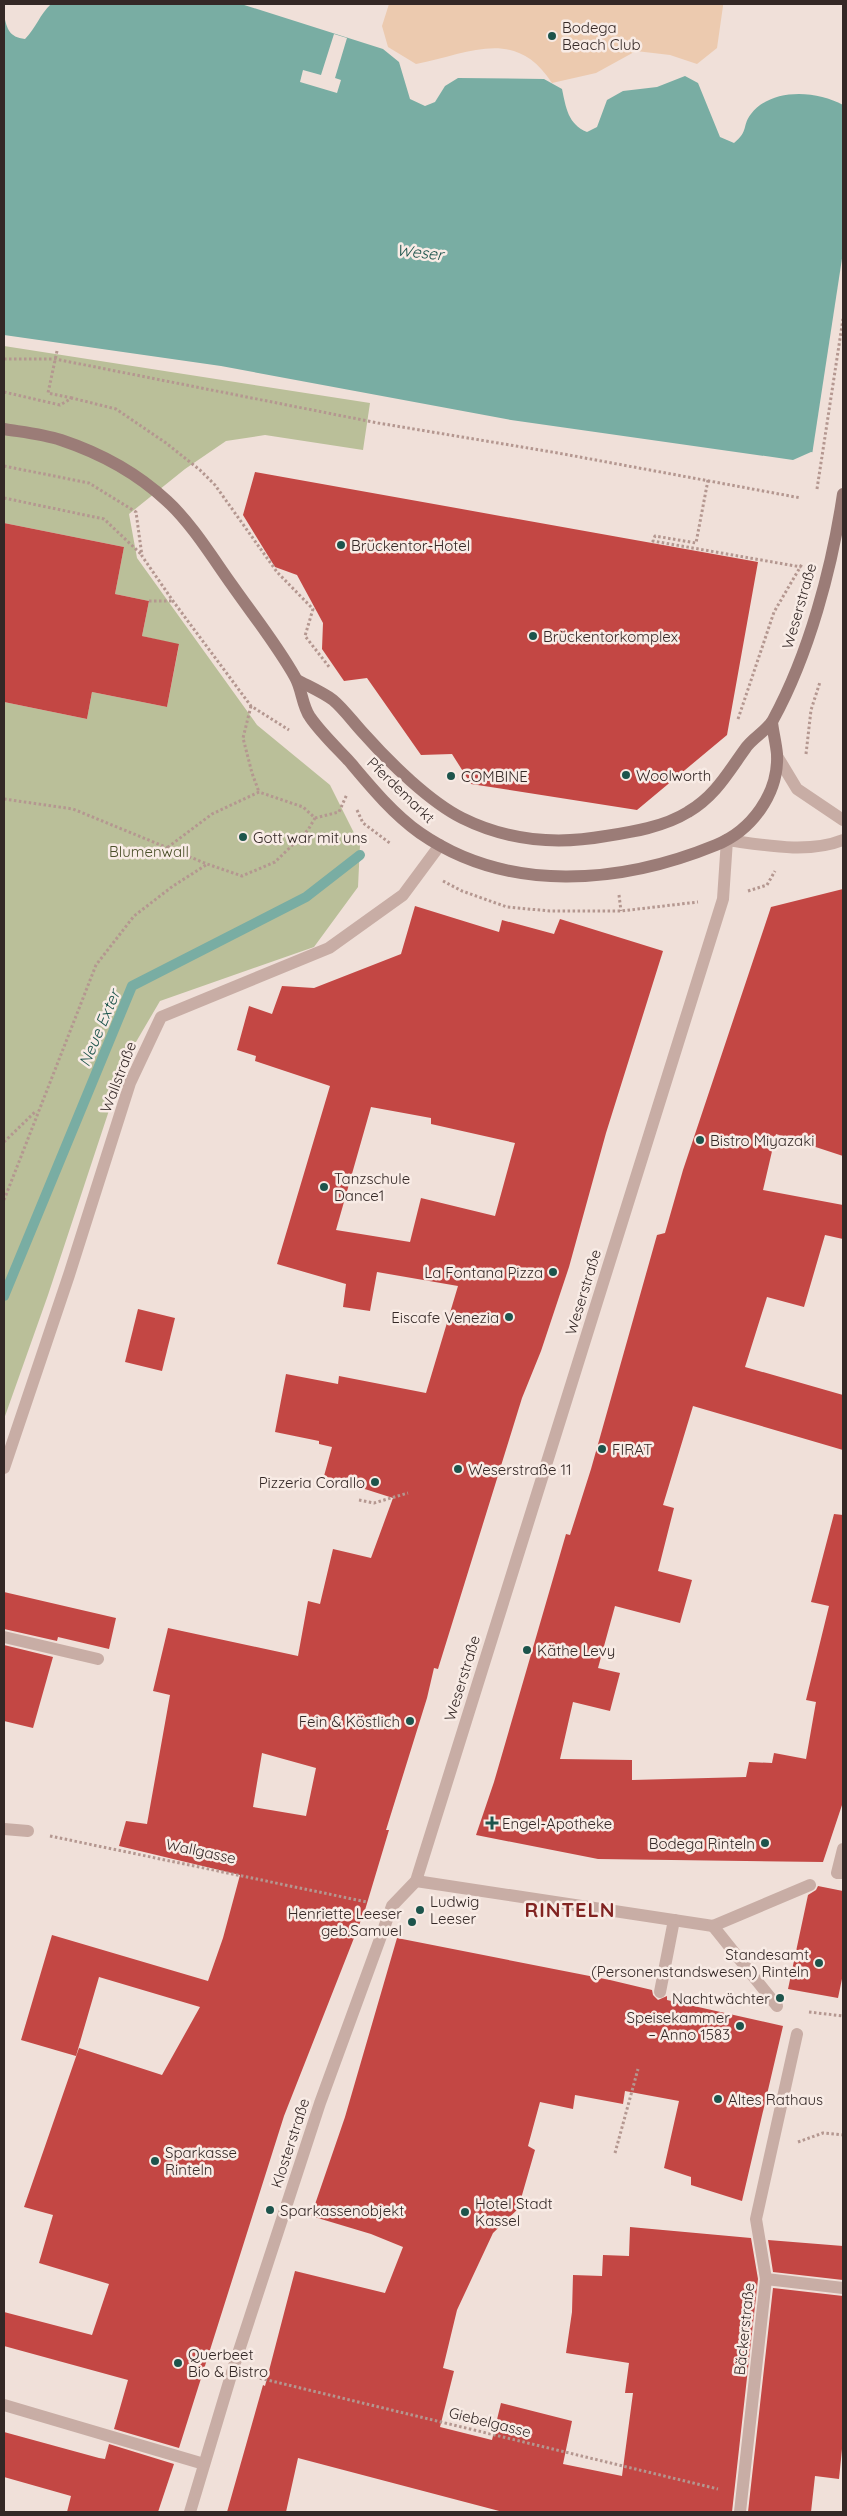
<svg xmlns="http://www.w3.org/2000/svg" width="847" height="2516" font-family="Quicksand,sans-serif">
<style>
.green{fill:#babf99}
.sand{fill:#eccaaf}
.water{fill:#79ada3}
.pier{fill:#f0e0d9}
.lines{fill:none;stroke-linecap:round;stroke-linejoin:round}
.stream{stroke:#79ada3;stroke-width:10}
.building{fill:#c34744;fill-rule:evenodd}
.path{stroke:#b49790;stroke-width:3;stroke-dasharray:2.5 2.5;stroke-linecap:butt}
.service{stroke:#c8ada5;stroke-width:12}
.pedestrian{stroke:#c8ada5;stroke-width:12}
.minor{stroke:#c8ada5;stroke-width:12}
.secondary{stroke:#9b7c77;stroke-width:12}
.poi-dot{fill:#1d544c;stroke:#f8ebe5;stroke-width:2}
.labels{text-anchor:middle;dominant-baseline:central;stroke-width:5;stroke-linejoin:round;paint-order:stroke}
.poi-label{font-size:15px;fill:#342826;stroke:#f8ebe5;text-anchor:start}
.street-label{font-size:15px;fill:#342826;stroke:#f8ebe5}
.park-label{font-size:15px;fill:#4c512b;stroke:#f8ebe5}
.water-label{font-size:16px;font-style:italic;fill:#1d544c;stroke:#f8ebe5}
.district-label{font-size:20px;font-weight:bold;letter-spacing:1px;fill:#812321;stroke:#f8ebe5}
</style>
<rect width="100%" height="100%" fill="#f0e0d9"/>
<polygon class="green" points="4,346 370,403 363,450 265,435 226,441 185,469 129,514 137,558 257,725 330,785 360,845 358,887 314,947 160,1001 126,1059 48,1295 4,1419 4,702 87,719 92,692 167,707 179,645 142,636 149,601 115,594 124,547 4,523"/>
<path class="sand" d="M389,4H723V6L717,48L697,64L670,55L636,51L596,73L552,83C515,26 469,54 416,64L388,47L382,26Z"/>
<path class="water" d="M51,4H241L383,49L399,62L410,99L425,106L435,102L445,86L458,78L544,79L562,89C566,108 568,124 587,132L597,127L607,100L623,91L657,87L685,76L698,83L720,137L734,143C749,131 742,125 751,114C771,88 816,90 843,105V457L811,452L793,460L511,420L221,366L4,335V15C7,29 9,37 25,39C36,28 40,14 51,4Z"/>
<g class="pier">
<polygon points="334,34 347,38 335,78 341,80 337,93 300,82 303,70 321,75"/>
<polygon points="843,252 843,459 812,455"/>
</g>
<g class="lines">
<polyline class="stream" points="4,1296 132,986 306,897 360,855"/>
</g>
<g class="building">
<polygon points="255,472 758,562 727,735 637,810 471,784 452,754 421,755 367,678 344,681 322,649 323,623 297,575 275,567 243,515"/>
<polygon points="4,523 124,547 115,594 149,601 142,636 179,644 167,707 92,692 87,719 4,702"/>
<polygon points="843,889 843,1156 776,1134 763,1190 843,1205 843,1239 825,1235 804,1307 767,1297 745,1367 843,1395 843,1450 693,1406 663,1505 674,1508 658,1571 692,1580 680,1623 615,1606 598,1668 620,1673 610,1711 573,1702 560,1759 632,1760 632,1780 746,1777 749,1762 772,1763 774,1753 806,1759 816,1702 806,1700 829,1606 811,1602 834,1514 843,1515 843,1802 823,1862 598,1859 476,1835 494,1782 566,1534 570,1535 591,1469 657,1235 665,1233 683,1170 771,907"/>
<path d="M415,906L499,932L502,920L554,934L560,919L663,951L606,1133L569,1267L541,1351L522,1398L438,1669L434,1668L427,1698L386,1830H389L365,1910L284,2116L179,2448L114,2429L128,2380L4,2346V2312L92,2335L109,2284L39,2263L53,2215L24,2207L79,2048L162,2075L200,2007L99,1977L76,2056L21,2040L52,1935L208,1981L223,1938L240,1875L119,1846L126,1821L147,1824L170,1695L153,1691L168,1628L298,1656L308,1601L320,1604L333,1549L371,1558L393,1498L324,1476L332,1447L319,1444V1441L275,1432L286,1374L338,1384L339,1376L426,1393L458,1286L377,1272L370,1311L343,1307L346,1284L277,1264L330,1086L255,1061L256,1056L237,1050L249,1006L272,1014L282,986L314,988L401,954ZM371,1107L431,1118V1124L515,1143L495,1216L421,1198L410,1242L336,1230ZM262,1753L316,1768L306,1816L253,1807Z"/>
<polygon points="138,1309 175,1318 162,1371 125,1362"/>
<polygon points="4,1592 116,1618 109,1649 58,1637 57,1641 4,1629"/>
<polygon points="4,1645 53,1657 33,1728 4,1721"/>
<polygon points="818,1886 843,1891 843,1974 838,1998 788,1989 808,1895 816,1890"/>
<polygon points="397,1938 610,1980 652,1990 653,1995 658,2000 667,1996 667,2000 783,2026 742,2201 691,2185 691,2177 664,2168 679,2101 625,2091 623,2104 575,2095 573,2109 540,2102 528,2146 535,2150 518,2209 493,2233 457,2310 443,2368 454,2371 440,2427 492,2440 501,2403 572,2421 563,2464 622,2476 633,2393 625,2393 629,2363 566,2353 572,2312 573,2275 602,2276 603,2255 629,2256 630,2227 751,2238 758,2279 732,2512 503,2512 298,2458 286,2512 227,2512 263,2385 265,2386 295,2271 385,2293 403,2247 371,2234 311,2216 345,2117"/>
<polygon points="768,2240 843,2246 843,2280 773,2272"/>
<polygon points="773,2288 843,2296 843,2439 839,2479 815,2476 811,2512 748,2512"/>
<polygon points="4,2432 99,2458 105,2459 109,2444 174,2464 158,2512 67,2512 71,2496 4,2477"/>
</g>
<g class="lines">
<g class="path">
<polyline points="57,351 48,393 72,398"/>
<polyline points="4,359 55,359 378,423 558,453 801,498"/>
<polyline points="4,392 60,405 72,398 116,409 166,443 200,470 215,485 277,572 313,609 305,636 330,668"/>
<polyline points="4,466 89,483 136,512 142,556 173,601 251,706 289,730"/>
<polyline points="708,480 696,543 655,536 653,541 801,567"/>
<polyline points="817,489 843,319"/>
<polyline points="4,498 104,519 142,555"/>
<polyline points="149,601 173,601"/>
<polyline points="251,706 243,738 252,773 259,792"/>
<polyline points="738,719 774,612 802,564"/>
<polyline points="806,754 811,710 820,682"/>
<polyline points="4,799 73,809 207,864 242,876 275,862 308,830 315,818 303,807 259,792 212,814 168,847"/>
<polyline points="357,810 363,823 391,844"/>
<polyline points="315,818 339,812 347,794"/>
<polyline points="443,881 462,891 507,907 550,911 621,911 698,902"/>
<polyline points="748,891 767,885 775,871"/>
<polyline points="619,895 621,911"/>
<polyline points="4,1142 36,1111"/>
<polyline points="4,1200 96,965 134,916 173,886 206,865"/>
<polyline points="359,1500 374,1503 408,1493"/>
<polyline points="50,1836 367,1902"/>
<polyline points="809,2012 843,2016"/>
<polyline points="798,2142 823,2133 843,2135"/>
<polyline points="615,2153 638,2069"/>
<polyline points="255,2377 718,2489"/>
</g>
<g class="service">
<polyline points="4,1637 98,1659"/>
<polyline points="4,2405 204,2464"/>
</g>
<g class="pedestrian">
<polyline points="416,1881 713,1926 810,1885"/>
<polyline points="713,1926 777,2006"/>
<polyline points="660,1992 674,1920"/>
<polyline points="190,2512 232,2372 320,2103 392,1906 416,1881 723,899 727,840"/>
</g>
<g class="minor">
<polyline points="777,756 797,789 843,820"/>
<path d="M727,840C764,845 808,854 843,840"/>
<polyline points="4,1468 69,1275 130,1083 161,1017 329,948 403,895 440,845"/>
<polyline points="4,1829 28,1831"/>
<polyline points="843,1849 837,1873 843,1873"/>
<polyline points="766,2279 843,2288"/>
<polyline points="740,2512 766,2279 756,2219 797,2034"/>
</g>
<g class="secondary">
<path d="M4,429C22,432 43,434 61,440C100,453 137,473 167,501C192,524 212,557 232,585C253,615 277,645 295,677C302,689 302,706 310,717C321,733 336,747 349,761C370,786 393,814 420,833C508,894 621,884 716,845C751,831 779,794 777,754C776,743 773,732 772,722"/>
<path d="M297,680C308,686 322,692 333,700C345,710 355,725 366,736C390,763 430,802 462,818C508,841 556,845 606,836C632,832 664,827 688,812C715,796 727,774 745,749C752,738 767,731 773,720C809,654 832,568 843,494"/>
</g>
</g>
<g class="poi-dot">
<circle cx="552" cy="36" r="5"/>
<circle cx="341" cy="545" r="5"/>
<circle cx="533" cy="636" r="5"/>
<circle cx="626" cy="775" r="5"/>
<circle cx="451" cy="776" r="5"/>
<circle cx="243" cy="837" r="5"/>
<circle cx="700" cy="1140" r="5"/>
<circle cx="324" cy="1187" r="5"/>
<circle cx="553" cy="1272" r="5"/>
<circle cx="509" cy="1317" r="5"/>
<circle cx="602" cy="1449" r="5"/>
<circle cx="458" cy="1469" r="5"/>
<circle cx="375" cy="1482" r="5"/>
<circle cx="527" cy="1650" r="5"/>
<circle cx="410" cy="1721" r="5"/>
<path d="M489.5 1815.5h5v5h5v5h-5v5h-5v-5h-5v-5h5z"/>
<circle cx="765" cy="1843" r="5"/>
<circle cx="420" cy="1910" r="5"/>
<circle cx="412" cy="1922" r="5"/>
<circle cx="819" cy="1963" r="5"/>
<circle cx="780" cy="1998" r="5"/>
<circle cx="740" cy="2026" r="5"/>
<circle cx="718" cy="2099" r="5"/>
<circle cx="155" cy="2161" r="5"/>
<circle cx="270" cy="2210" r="5"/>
<circle cx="465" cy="2212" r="5"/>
<circle cx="178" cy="2363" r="5"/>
</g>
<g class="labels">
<g class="poi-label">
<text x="562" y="27">Bodega<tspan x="562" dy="17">Beach Club</tspan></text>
<text x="351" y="545">Brückentor-Hotel</text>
<text x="543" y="636">Brückentorkomplex</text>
<text x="636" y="775">Woolworth</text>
<text x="461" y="776">COMBINE</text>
<text x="253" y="837">Gott war mit uns</text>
<text x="710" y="1140">Bistro Miyazaki</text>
<text x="334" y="1178">Tanzschule<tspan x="334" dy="17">Dance1</tspan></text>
<text x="543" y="1272" text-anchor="end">La Fontana Pizza</text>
<text x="499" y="1317" text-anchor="end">Eiscafe Venezia</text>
<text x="612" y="1449">FIRAT</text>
<text x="468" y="1469">Weserstraße 11</text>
<text x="365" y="1482" text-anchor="end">Pizzeria Corallo</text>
<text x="537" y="1650">Käthe Levy</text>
<text x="400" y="1721" text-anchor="end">Fein &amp; Köstlich</text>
<text x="502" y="1823">Engel-Apotheke</text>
<text x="755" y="1843" text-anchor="end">Bodega Rinteln</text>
<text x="430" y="1901">Ludwig<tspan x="430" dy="17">Leeser</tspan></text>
<text x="402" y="1913" text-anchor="end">Henriette Leeser<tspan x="402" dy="17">geb.Samuel</tspan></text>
<text x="809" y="1954" text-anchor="end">Standesamt<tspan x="809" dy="17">(Personenstandswesen) Rinteln</tspan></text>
<text x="770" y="1998" text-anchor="end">Nachtwächter</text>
<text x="730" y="2017" text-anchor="end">Speisekammer<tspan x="730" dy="17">– Anno 1583</tspan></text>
<text x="728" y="2099">Altes Rathaus</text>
<text x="165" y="2152">Sparkasse<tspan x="165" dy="17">Rinteln</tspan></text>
<text x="475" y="2203">Hotel Stadt<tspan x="475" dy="17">Kassel</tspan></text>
<text x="280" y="2210">Sparkassenobjekt</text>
<text x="188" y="2354">Querbeet<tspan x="188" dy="17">Bio &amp; Bistro</tspan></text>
</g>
<g class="street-label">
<text transform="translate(799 606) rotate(-74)">Weserstraße</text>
<text transform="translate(401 790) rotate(44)">Pferdemarkt</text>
<text transform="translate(118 1077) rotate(-69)">Wallstraße</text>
<text transform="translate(583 1292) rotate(-73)">Weserstraße</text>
<text transform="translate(462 1678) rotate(-73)">Weserstraße</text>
<text transform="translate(201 1851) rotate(12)">Wallgasse</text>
<text transform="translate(290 2143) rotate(-72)">Klosterstraße</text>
<text transform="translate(744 2329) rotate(-84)">Bäckerstraße</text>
<text transform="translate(490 2422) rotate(14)">Giebelgasse</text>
</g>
<g class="park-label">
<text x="149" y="851">Blumenwall</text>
</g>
<g class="water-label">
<text transform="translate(420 252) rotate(6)">Weser</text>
<text transform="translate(99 1028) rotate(-67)">Neue Exter</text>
</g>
<g class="district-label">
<text x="570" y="1909">RINTELN</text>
</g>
</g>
<rect width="847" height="2516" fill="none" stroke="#342826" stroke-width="10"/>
</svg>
